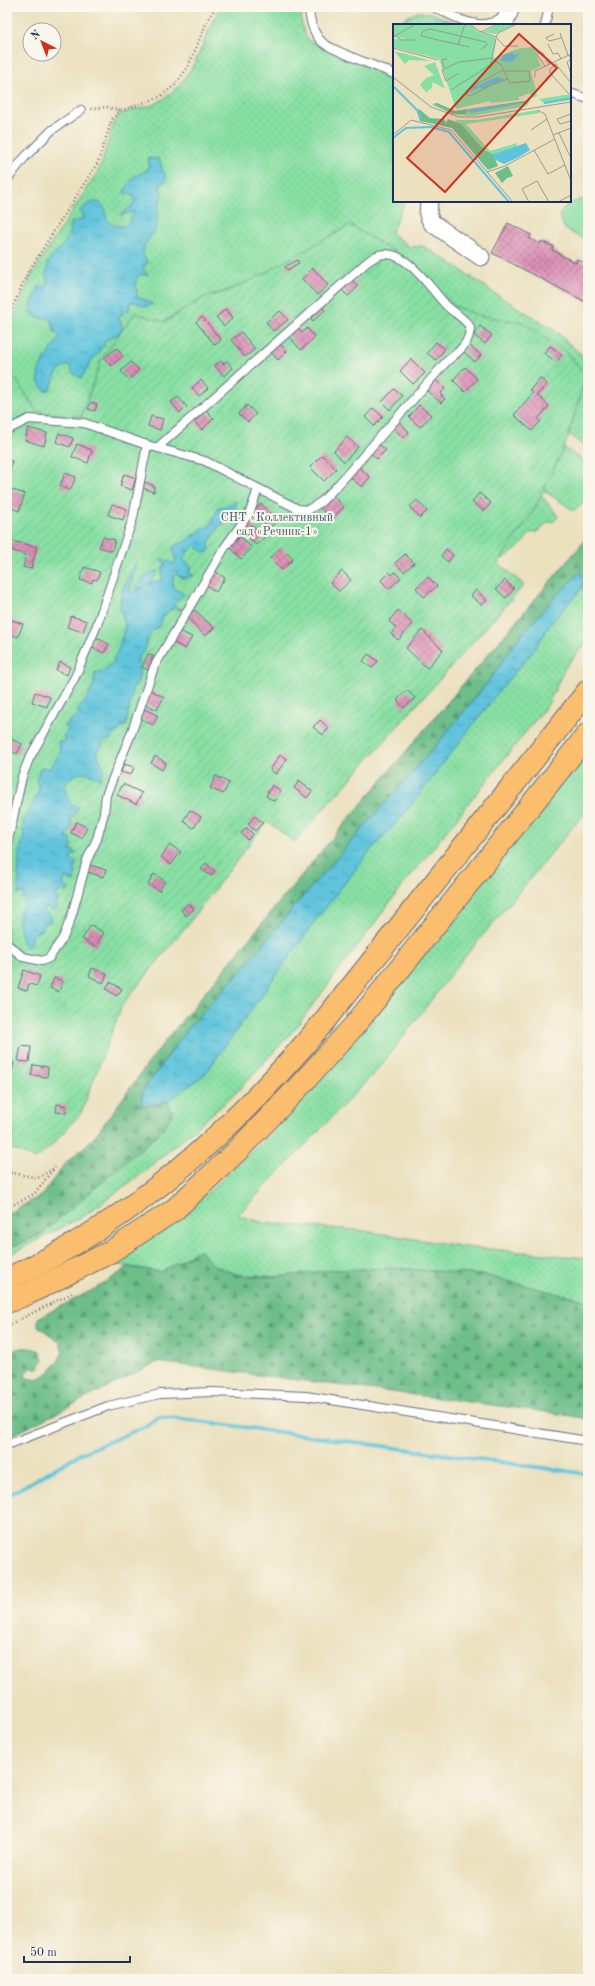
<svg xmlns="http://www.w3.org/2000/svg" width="595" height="1986" font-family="'Old Standard TT',serif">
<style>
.grass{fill:url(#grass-dots);stroke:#518780}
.forest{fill:url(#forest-firs);stroke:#447674}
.park{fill:#87dfa3;stroke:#518780}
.garden{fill:url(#garden-furrows);stroke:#518780}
.water{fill:url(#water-ripples);stroke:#3c7a9d}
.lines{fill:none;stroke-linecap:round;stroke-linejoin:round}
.stream{stroke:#5ec4dc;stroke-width:4}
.building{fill:url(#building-cross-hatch)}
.service-casing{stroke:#646d80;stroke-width:10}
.minor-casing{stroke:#646d80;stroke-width:19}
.primary-casing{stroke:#646d80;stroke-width:24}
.path{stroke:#646d80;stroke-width:2.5;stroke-dasharray:1 3;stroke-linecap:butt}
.service{stroke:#fff;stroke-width:8}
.minor{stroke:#fff;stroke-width:17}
.primary{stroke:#fbbd6e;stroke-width:22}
.labels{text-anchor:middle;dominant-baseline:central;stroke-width:4;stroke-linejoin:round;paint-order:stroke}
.park-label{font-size:12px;fill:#365b6f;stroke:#fbf7ec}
.inset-river{fill:none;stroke:#5ec4dc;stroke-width:2}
.inset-road{fill:none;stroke:#989a98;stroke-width:1}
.view{fill:#c8321e;fill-opacity:0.15;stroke:#c8321e;stroke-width:2}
.inset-edge{fill:none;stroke:#1b2f5e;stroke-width:2}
</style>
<defs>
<pattern id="grass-dots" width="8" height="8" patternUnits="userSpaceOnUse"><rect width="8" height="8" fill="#87dfa3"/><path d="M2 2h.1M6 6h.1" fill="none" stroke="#74c08f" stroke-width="1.8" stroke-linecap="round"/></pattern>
<pattern id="forest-firs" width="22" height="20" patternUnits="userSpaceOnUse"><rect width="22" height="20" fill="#6dbe89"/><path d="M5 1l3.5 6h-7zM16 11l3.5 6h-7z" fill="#599b73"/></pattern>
<pattern id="garden-furrows" width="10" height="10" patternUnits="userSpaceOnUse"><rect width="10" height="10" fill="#87dfa3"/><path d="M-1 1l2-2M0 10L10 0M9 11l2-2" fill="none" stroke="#74c08f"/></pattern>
<pattern id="water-ripples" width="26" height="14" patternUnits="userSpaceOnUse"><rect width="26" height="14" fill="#5ec4dc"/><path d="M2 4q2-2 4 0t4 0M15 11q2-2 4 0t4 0" fill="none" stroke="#4da0b6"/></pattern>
<pattern id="building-cross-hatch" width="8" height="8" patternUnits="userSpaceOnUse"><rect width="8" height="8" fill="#dc8eb5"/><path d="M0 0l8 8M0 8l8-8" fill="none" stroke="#b27496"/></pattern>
</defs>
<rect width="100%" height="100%" fill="#fbf7ec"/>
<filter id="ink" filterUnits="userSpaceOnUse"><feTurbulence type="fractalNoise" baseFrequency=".025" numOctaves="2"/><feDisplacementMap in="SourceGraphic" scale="8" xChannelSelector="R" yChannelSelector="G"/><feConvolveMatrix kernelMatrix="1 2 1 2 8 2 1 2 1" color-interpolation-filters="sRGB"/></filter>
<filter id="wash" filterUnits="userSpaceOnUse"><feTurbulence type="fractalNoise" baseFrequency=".012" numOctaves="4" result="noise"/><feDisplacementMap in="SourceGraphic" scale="16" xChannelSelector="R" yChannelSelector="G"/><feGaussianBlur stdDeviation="0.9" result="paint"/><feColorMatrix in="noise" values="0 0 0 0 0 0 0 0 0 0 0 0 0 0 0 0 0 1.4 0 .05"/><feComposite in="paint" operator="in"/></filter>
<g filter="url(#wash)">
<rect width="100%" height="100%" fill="#ebe1bf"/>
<g class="grass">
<path d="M223,7H303C299,19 302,31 309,41L394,78V201H405L391,233L410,247L423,246L451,263L494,293L553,329L585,358L588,361V448L569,434L586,375L522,322L479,316L452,305L414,264L350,225C305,250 255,285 205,297L102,358L81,417L37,412L15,378L7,384V333L32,274L99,169C107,153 107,132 118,117C124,110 146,108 155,104C191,85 202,46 217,11Z"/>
<polygon points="418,12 431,13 460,25 417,25 403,19"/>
<polygon points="564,448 588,463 588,498 577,509 573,510 543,490"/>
<path d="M541,495L558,516C556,521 553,522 548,522L537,532L530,533C522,545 514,553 500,560Z"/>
<polygon points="588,537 588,640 565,668 548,704 397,893 293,1031 233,1096 144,1172 85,1215 7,1256 7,1214 42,1195 64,1165 93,1139 162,1045 320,853"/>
<polygon points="588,751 588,809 458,965 379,1068 238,1215 264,1223 357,1230 467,1247 588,1258 588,1301 483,1275 396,1268 333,1270 277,1277 236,1274 213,1265 199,1250 161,1272 115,1264 190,1208 213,1188 273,1131 308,1093"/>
</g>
<g class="forest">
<polygon points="588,537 588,586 582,588 583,579 580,573 554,598 517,640 488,682 434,748 297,903 243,969 187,1030 142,1092 142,1107 168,1101 173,1114 160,1132 42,1234 7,1249 7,1214 42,1195 64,1165 93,1139 162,1045 320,853"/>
<path d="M199,1250L213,1265L241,1276L277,1277L333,1270L396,1268L483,1275L588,1301V1419L547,1412L157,1362L7,1438V1357C13,1346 29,1346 40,1351L43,1359L39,1368H31L26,1372L25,1377C42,1385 56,1366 63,1352L60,1342L38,1326V1318L102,1285L128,1267L161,1272Z"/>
</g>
<path class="park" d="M588,199V241L565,229L559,216C564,204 575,200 588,199Z"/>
<polygon class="garden" points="350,225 414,264 452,305 479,316 522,322 567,353 586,375 566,443 534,510 498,563 524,585 294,842 267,821 188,924 122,1005 81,1113 50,1147 36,1159 9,1148 14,1130 7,1127 7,384 15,378 37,412 81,417 102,358 135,313 165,322 205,297 222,293 254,279"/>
<g class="water">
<path d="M148,158L159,159L166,179L160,187L162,194C162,199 159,201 158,206C157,213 159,221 156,228C151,241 135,246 148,263L144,265L143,268L148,275L140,274L136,280L137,296L153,304L146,307L135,302H130L129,310L126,312L121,308L123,314L118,317L123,327L118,334L105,341L104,346L100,348L99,353L94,357L81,378L74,374L69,365C56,368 54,380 50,390L46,391C25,376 52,351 60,337L55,332L51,319C42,318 33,319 30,309L39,286L44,287L47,285V279L45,275L48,268L47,264C58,246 68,247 71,223L83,219L80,211C87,203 101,196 105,210C106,213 105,217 107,219C110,224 118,227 124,226L130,222L134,212L120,215L133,205L135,200L133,196L124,193V191L135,176L148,170L149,162Z"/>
<path d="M236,501V507L229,511L233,513L231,515L233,517L218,527L216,532L208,544L210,548L208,552H203L195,545L188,552L185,553L187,554L183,560L192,567L188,573L194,575L185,579L176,574C171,578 173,585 175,589L184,594L173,605L185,611L172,607L173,611L171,609L163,616L160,626C151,629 145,642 145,651L139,656L137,660L140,666L138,668L140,673L136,686H133L126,726H122L119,731L115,732L112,738L103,742L102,746L96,751L104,769L100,780C86,768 72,772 64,787L69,801L73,806L79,807L70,819L73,824L66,839L70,838L72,845L70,848L76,853L72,855L70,860L77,862L74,870H75L76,875L73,878L75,882L66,878L64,880L63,885L69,889L66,893L64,890L55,894L59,900L56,904L57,908L52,911L48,907L44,908L45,912L49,914L51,922L45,923L41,930L31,935V944L27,948L22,942C23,935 20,931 19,924C18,916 22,909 25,902L22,898L24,897L23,892L18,895L19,854L24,836L23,822L39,791V786L36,781L40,769L43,767L49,769L61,752L58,742H63L66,740L63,736L69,728L63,726L81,714L76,710C88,701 95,687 95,672L100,673L115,661L113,660L119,648L125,625L120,606L121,594L126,580L136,563L129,593L143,588H137L136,586C142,580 149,571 158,571L149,585L152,582L162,581V570L165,564L160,559H164L172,564L176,561L173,551L174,546L188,540L194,533L195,537L201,529L210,526L218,507L228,506Z"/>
<polygon points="580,573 583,579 582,588 550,625 534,650 499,691 404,814 370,851 315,921 204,1075 168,1101 142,1107 142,1092 187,1030 243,969 297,903 434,748 488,682 517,640 554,598"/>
</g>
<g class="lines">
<g class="stream">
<polyline points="583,579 588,574"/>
<polyline points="7,1496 80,1454 146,1426 159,1417 191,1420 588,1474"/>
</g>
</g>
<g id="blocks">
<g class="building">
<polygon points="508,223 531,235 529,238 540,244 541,241 554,247 552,250 576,263 577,259 588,265 588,303 492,253"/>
<polygon points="297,260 299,263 287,270 285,267"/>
<polygon points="313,268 328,285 317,295 302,279"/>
<polygon points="351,279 358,287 348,296 340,288"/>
<polygon points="320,306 325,310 313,321 309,316"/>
<polygon points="226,309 233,318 224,326 216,317"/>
<polygon points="280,311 288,320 273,331 266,322"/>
<polygon points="202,317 221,340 215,345 196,322"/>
<polygon points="480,326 492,335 485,344 474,335"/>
<polygon points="297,327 302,333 307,328 315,337 301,350 288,335"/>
<polygon points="241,332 255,349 245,357 231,340"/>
<polygon points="436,342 445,349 436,360 427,353"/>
<polygon points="279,343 287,351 278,360 270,351"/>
<polygon points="469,345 481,355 475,362 464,352"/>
<polygon points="550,346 562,355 556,362 544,353"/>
<polygon points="117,348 123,356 111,366 104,358"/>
<polygon points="411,359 425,373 413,384 400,371"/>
<polygon points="221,361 223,364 227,361 233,368 224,376 215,366"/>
<polygon points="131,362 139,370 129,380 121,371"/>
<polygon points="465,367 477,379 465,392 453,380"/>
<polygon points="540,378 547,384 537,395 549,406 538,419 541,421 532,431 514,415 533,393 530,390"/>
<polygon points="201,380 208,388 199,396 192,388"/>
<polygon points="436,380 445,389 440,394 445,399 441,403 427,391"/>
<polygon points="394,389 402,396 390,410 382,402"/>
<polygon points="178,397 187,407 180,413 171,402"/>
<polygon points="91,402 97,404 95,411 88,409"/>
<polygon points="247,405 256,414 248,422 239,414"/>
<polygon points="419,405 431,415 420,427 409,417"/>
<polygon points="373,408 383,417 374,426 365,417"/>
<polygon points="206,410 214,418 202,430 195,422"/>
<polygon points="151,416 163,419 160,430 148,426"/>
<polygon points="398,420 409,432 403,438 392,426"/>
<polygon points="28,428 47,433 44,446 25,440"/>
<polygon points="59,433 73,438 70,447 56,442"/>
<polygon points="347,437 358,447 344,462 334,451"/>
<polygon points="377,443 386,450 377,459 369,452"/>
<polygon points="77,444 92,450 88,463 72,457"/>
<polygon points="322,455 336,469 324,481 310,467"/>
<polygon points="7,460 12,461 10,469 7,469"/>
<polygon points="359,467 370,477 362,487 350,477"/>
<polygon points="65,473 76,477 70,490 60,486"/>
<polygon points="124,474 136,478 132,490 120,486"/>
<polygon points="145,482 154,486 154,492 143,488"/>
<polygon points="7,488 25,494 19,511 7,506"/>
<polygon points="479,493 491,503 484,511 472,502"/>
<polygon points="332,495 344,507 331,519 320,508"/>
<polygon points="417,500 427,511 420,518 410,507"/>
<polygon points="112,504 127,509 123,520 108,515"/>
<polygon points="261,504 278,519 270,528 253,512"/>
<polygon points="252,525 264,538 256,545 244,532"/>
<polygon points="240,536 252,548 241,559 229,547"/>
<polygon points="103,537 115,540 112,551 99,547"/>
<polygon points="12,541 37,547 31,569 23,567 26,555 10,550"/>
<polygon points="281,547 293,559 282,570 270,558"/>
<polygon points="446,549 453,555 448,562 441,556"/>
<polygon points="405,554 414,563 404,572 395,563"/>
<polygon points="84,567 100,572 97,580 93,579 92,583 80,580"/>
<polygon points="215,571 225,578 216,592 205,584"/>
<polygon points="342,571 351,580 339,591 330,583"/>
<polygon points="389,572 392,575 395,572 401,578 389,589 381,580"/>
<polygon points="428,577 437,586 424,597 416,588"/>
<polygon points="505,580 514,589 506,598 496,589"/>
<polygon points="476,590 487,600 482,605 471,596"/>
<polygon points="195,610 214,628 205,636 187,617"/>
<polygon points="398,610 413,624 398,640 391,634 396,628 389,621"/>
<polygon points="71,616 87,621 83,632 67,627"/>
<polygon points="12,620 23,624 18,637 7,633"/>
<polygon points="422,630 443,650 427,668 406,648"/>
<polygon points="179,631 192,637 185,649 173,642"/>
<polygon points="95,637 109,644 104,653 90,647"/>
<polygon points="148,654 153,656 148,670 142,667"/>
<polygon points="368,654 378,661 372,668 363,661"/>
<polygon points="60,662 70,667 67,675 56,670"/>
<polygon points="150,690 164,697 157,710 143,703"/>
<polygon points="407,690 415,698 404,708 397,700"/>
<polygon points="35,692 50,697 47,707 32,702"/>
<polygon points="145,709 158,716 153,725 140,718"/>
<polygon points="320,720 329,728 323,735 313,727"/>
<polygon points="11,739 22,744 17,754 7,749"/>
<polygon points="280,755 287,759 276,774 270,770"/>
<polygon points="155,756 166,763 162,770 151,763"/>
<polygon points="124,764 134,767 131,775 121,772"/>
<polygon points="216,776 229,783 223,794 210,788"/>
<polygon points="299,781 312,791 307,798 294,788"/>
<polygon points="123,784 142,793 136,804 117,795"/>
<polygon points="272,785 281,791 274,801 266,796"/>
<polygon points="190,810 201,817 194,828 183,821"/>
<polygon points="255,816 263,823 255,831 248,824"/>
<polygon points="76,822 87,827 82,838 71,833"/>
<polygon points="247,828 253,834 248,840 241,833"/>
<polygon points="170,845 181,852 171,865 161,857"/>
<polygon points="206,863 215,871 211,876 201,869"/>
<polygon points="90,865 106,870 103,877 88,872"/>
<polygon points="154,874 165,881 159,891 148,884"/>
<polygon points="189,903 194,909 186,916 181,910"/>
<polygon points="91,925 104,933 95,947 82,939"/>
<polygon points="92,968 107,974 103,983 89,976"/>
<polygon points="24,970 40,976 37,986 29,984 27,991 18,988"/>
<polygon points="54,978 63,981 59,992 50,988"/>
<polygon points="110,982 122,989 117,996 106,989"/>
<polygon points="21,1046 31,1047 29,1062 18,1061"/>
<polygon points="7,1061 14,1063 11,1073 7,1072"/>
<polygon points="33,1065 48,1067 47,1077 31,1075"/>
<polygon points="57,1104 67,1106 66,1113 56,1112"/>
</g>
</g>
</g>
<g filter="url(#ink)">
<use href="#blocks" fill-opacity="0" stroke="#646d80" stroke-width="1"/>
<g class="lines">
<defs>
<g id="service">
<path d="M309,7C309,19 313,33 322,42C334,52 377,66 394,74"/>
<path d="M433,7C455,17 484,36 505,14"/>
<polyline points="545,25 549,7"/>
<polyline points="570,93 588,99"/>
<polyline points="7,180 25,157 52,130 81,110"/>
<path d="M7,430L29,419L84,423L147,445L205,461L298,509L308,510L321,502L336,487L447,361C459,352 470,343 470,327C464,317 453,313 445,304C431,289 408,253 385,254C377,254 371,259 366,263L158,447"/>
<polyline points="7,845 22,777 29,759 75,677 97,625 133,518 147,445"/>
<polyline points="7,944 23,957 42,961 49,958 63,938 71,918 87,860 97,839 104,813 106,795 131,734 154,667 225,547 250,512 258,489"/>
<polyline points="7,1445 108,1406 160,1394 213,1392 306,1396 588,1441"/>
</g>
<g id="minor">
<polyline points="504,25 511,7"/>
<polyline points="429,201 428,215 432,223 481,257"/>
</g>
<g id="primary">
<path d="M7,1279C133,1222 233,1130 321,1025L588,691"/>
<polyline points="7,1302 29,1293 110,1252 174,1210 237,1151 294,1092 354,1026 588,734"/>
</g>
</defs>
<use href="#service" class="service-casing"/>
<use href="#minor" class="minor-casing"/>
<use href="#primary" class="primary-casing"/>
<g class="path">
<polyline points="91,109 107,107 120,111"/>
<polyline points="7,320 28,272 98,162 112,119 120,111 160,97 175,85 188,67 208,19 216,7"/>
<polyline points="7,1172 38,1178 53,1169"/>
<polyline points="7,1208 34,1194 55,1167"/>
<polyline points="7,1326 72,1293"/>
</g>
<use href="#service" class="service"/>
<use href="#minor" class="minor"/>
<use href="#primary" class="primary"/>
</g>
</g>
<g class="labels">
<g class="park-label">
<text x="277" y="518">СНТ «Коллективный<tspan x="277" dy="14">сад «Речник-1»</tspan></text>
</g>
</g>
<g transform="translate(393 24)">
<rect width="178" height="178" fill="#ebe1bf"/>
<path d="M105,0H123L102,10L91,8ZM140,23L146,27L143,30L148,42L138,47L142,62L144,72L139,74L137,69L142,67L136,44L118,40L108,41L101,34L127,24ZM42,38L52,65L40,58L38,66L36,65L34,69L27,61L33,54L41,51L31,42ZM178,70V76L152,80L146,75ZM137,76L134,82L79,92L63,91L39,81L44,79L62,87ZM145,86L147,89L73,100L97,127L124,119V122L100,130L90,125L62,96H84Z" fill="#87dfa3"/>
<path d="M133,77L134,80L127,79L80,85L74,86L73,90H59L40,80L44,79L62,87ZM26,85L37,94L51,95L53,99L55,95L68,100L90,125L100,130L105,142L95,146L59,104L27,97L24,88ZM115,142L120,152L114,154L109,159L102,149Z" fill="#6dbe89"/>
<path d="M2,28L10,29L38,37L16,36L12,40Z" fill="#87dfa3"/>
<path d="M0,0H77L84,7L103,14L100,34L106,35L108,41L117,37L136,44L142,67L126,73V76L97,79V77L63,85L46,35L0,23V15H12L0,12Z" fill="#87dfa3"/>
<path d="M120,28L121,31L127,29L119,38L107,37L111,31ZM103,53L112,55L89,65L86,63L75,70L81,63ZM130,79L79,89L73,87L80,85ZM133,119L137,126L126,133L111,140L101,135L100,130Z" fill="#5ec4dc"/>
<path class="inset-river" d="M0,62L25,87L28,96M151,79L178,74M0,114L13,104L38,103L56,108L116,178"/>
<path class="inset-road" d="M77,0L86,7L103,13L111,22H125M88,8L104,0M167,9L175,31M161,10L153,14L156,17L168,14M2,12L9,16H22M0,13L23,0M103,13L105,9L124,0M155,20L160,30L165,29L168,35M65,21L72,0M76,23L28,12L30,7L37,5L93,18L94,21L88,25M0,24L45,36M176,31L178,35L174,38L178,50M99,34L103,15M162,39L178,59M163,40L157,45V49L176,70M152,42L144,31L146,27L150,29L155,39H158M51,44L49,36L54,35M110,46L84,60L75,67L74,71L77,72L98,61L115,55M66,49L53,57L49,46L66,38L99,34L108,41L117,59L137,57L136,47H111M0,53L38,83L66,93H84L178,78M142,53V47L178,30M58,66L97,41L99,36M144,86L152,90L178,157M178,90L164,95L167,100L178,97M138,106L154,95M166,109L178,134M0,111L18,96L58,106L120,178M160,111L178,104M141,126L155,150L172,141M94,148L112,142L162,115M136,178L129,165L144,157L156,178M165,178L178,171"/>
<path class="view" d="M126,10L164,44L52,168L14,134Z"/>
<rect width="178" height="178" class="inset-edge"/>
</g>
<rect width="595" height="1986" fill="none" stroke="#fbf7ec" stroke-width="24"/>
<g transform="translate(42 42) rotate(318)"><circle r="19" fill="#fbf7ec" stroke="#a1a7b3"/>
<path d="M0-3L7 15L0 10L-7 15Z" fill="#c8321e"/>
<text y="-6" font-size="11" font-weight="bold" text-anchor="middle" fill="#1b2f5e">N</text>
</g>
<path d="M24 1956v6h106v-6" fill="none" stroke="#1b2f5e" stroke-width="2"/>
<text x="30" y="1956" font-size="12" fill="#1b2f5e" stroke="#fbf7ec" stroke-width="3" paint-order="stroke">50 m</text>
</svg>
